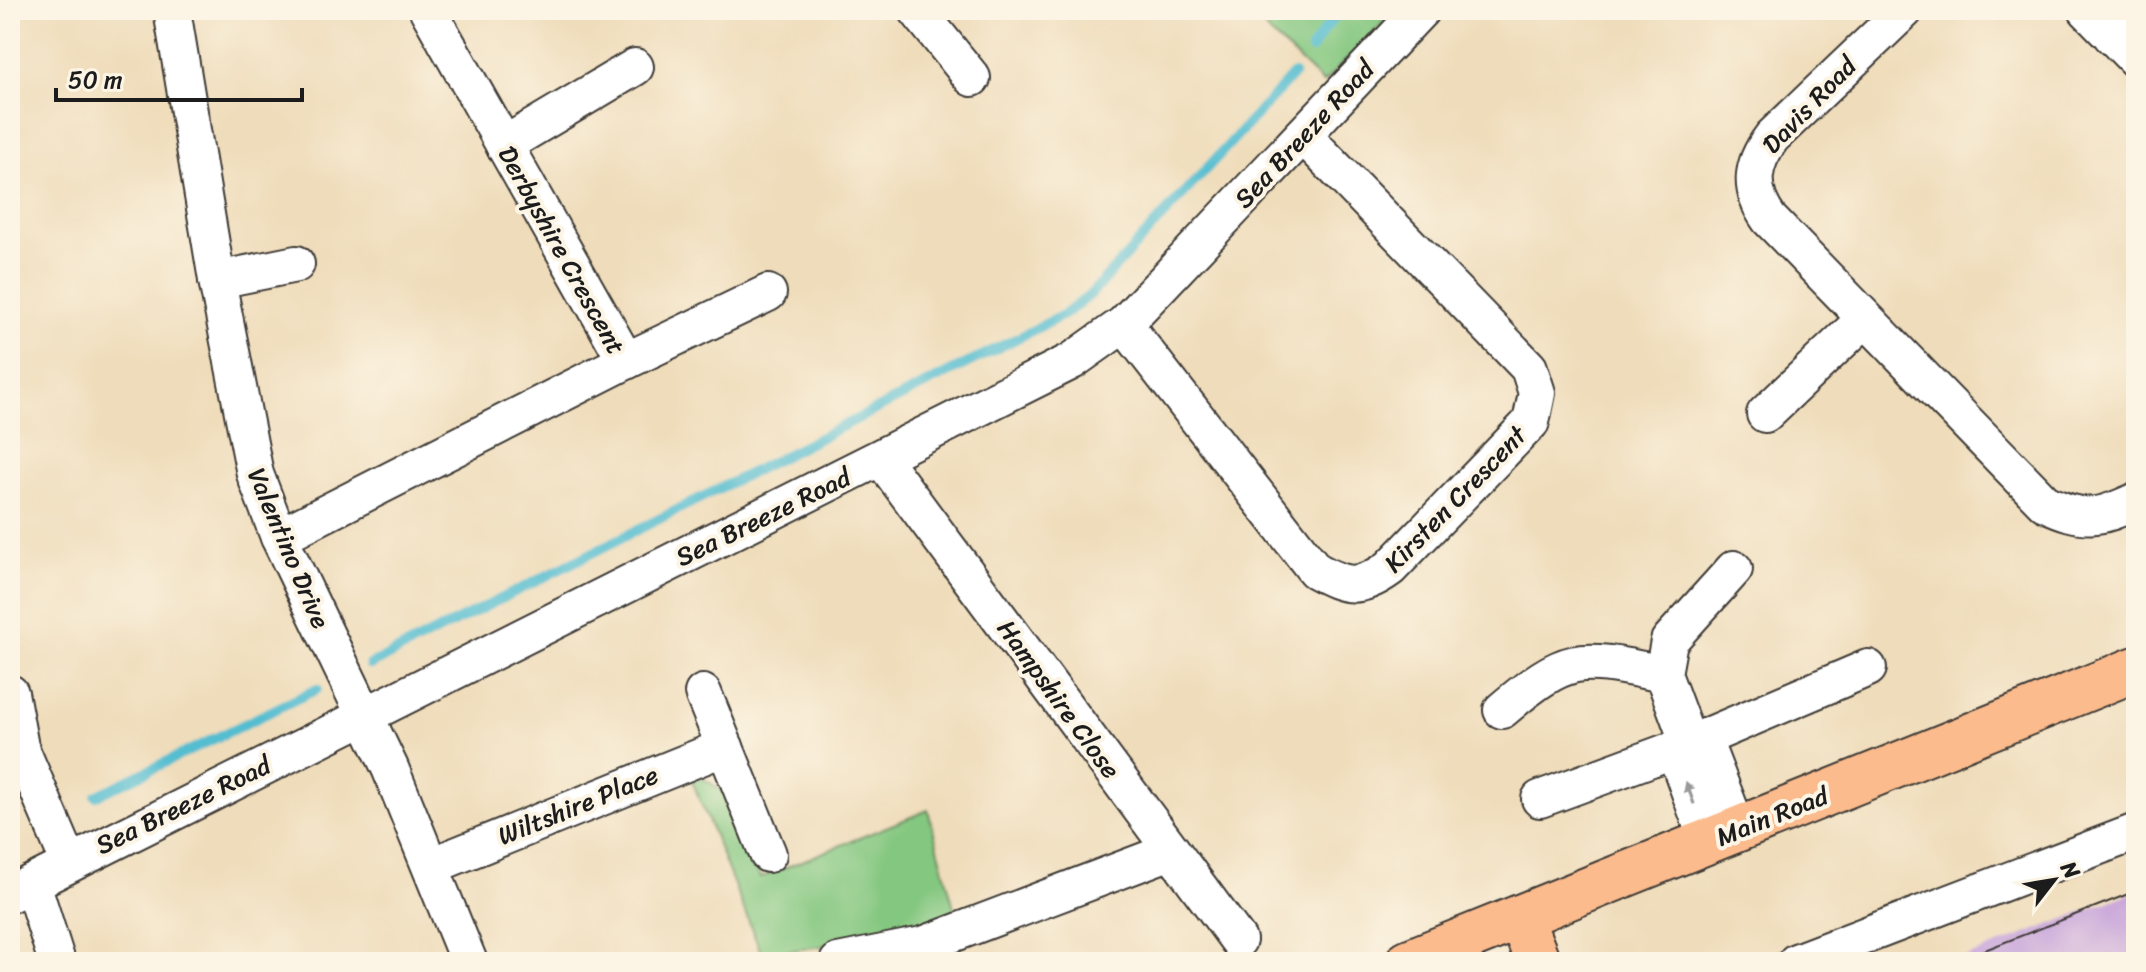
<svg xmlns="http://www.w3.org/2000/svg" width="2146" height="972" font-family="Sriracha,sans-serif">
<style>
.green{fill:#84c780;stroke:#50724e;stroke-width:2}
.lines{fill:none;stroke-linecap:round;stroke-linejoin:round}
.stream{stroke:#54bdd0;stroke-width:10}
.building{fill:#c39dd9}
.minor-casing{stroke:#3c3934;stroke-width:40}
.major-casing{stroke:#3c3934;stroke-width:48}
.minor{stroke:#fff;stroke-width:36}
.major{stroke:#fbbb8d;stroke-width:44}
.oneway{fill:#999}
.labels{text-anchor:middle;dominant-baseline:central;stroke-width:8;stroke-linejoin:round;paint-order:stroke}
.street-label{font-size:26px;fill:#1c1c1c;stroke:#fcf5e5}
</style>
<rect width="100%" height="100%" fill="#fcf5e5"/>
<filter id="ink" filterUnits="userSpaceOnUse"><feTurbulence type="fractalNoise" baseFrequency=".0125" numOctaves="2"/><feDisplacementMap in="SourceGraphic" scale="16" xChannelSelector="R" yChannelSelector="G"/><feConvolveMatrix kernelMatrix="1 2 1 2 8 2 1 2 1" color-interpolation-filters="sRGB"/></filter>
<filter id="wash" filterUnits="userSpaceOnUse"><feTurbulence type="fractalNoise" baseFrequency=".006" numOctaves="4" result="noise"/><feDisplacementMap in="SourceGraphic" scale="32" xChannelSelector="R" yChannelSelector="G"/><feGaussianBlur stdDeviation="1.8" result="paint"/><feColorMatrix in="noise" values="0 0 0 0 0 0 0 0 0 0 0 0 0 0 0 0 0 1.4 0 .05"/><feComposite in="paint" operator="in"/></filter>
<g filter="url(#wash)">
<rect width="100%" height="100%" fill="#efdcba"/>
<g class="green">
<polygon points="1246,10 1396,10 1323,83"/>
<path d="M695,776C738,787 746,841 760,878L928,810L956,915L904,934L762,955L691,778Z"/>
</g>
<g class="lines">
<g class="stream">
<polyline points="1311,49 1339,10"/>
<polyline points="370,665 1065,314 1090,295 1294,74"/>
<polyline points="96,796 317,689"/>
</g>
</g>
<g id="blocks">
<polygon class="building" points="2136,891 2136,962 1954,962"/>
</g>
</g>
<g filter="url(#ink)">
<use href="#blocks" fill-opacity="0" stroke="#3c3934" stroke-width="2"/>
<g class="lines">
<defs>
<g id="minor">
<polyline points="172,10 217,280 255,474 279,537 390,768 469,962"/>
<polyline points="917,10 972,78"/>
<path d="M1905,10L1772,137C1751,165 1748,189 1769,219L2045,503C2084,521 2098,519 2136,501"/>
<polyline points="2087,10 2136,60"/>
<polyline points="2112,36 2136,13"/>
<polyline points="504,145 635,67"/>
<polyline points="217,280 296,264"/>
<path d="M1124,324L1315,570C1346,587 1360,590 1390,568L1531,422L1537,393L1529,368L1303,135"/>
<polyline points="626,361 768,293"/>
<polyline points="1765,414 1865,319"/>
<polyline points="881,458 1238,940"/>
<polyline points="279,537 626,361 428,10"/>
<polyline points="1663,674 1669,641 1734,569"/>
<polyline points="10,693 20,747 69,862"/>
<polyline points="703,693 768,854"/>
<path d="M1502,710C1570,652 1579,657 1663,674L1689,744L1709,755L1738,830"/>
<polyline points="1689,744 1680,765 1708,842"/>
<polyline points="1540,799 1689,744 1868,668"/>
<polyline points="431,866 725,747"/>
<polyline points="32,883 57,962"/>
<polyline points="10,894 1072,361 1124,324 1421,10"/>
<polyline points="838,962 923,945 1171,851"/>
<polyline points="1796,962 2136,832"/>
</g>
<g id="major">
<polyline points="1521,919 1538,962"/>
<polyline points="1408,962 2136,669"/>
</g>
</defs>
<use href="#minor" class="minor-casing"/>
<use href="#major" class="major-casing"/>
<use href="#minor" class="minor"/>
<use href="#major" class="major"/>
</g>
<defs><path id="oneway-solid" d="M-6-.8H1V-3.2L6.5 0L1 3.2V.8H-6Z" transform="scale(2)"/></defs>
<use class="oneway" href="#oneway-solid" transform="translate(1690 793) rotate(-110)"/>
</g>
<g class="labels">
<g class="street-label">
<text transform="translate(1809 105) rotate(-46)">Davis Road</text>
<text transform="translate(1304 134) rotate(-47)">Sea Breeze Road</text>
<text transform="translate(562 250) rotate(61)">Derbyshire Crescent</text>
<text transform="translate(1455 499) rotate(-46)">Kirsten Crescent</text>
<text transform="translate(763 517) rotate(-26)">Sea Breeze Road</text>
<text transform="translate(289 548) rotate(67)">Valentino Drive</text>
<text transform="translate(1059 699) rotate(54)">Hampshire Close</text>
<text transform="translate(183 805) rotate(-26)">Sea Breeze Road</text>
<text transform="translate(578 805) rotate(-22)">Wiltshire Place</text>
<text transform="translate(1772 816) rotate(-22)">Main Road</text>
</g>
</g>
<rect width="2146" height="972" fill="none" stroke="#fcf5e5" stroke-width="40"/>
<g transform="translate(2054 880) rotate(59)" stroke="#fcf5e5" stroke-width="6" paint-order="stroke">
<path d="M0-6L14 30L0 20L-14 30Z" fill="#1c1c1c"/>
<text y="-12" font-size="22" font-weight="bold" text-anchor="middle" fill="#1c1c1c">N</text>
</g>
<path d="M56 88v12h246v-12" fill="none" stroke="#1c1c1c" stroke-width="4"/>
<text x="68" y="88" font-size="24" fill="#1c1c1c" stroke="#fcf5e5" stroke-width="6" paint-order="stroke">50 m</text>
</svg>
